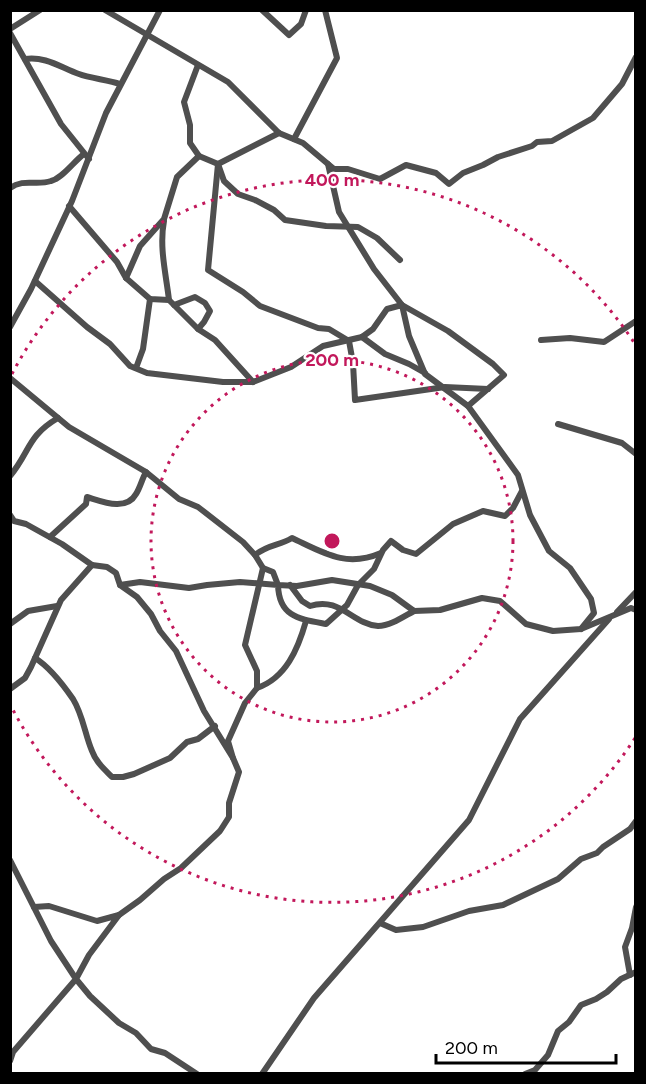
<svg xmlns="http://www.w3.org/2000/svg" width="646" height="1084" font-family="Figtree,sans-serif">
<style>
.lines{fill:none;stroke-linecap:round;stroke-linejoin:round}
.minor{stroke:#4f4f4f;stroke-width:6}
.ring{fill:none;stroke:#c2185b;stroke-width:3;stroke-dasharray:3 6}
.centre{fill:#c2185b;stroke:#fff;stroke-width:3}
.ring-label{font-size:18px;text-anchor:middle;font-weight:bold;fill:#c2185b;stroke:#fff;stroke-width:4.5;stroke-linejoin:round;paint-order:stroke}
</style>
<rect width="100%" height="100%" fill="#fff"/>
<g class="lines">
<g class="minor">
<polyline points="105,10 228,82 279,133 303,143 328,164 339,212 374,269 402,305 448,331 493,364 504,375 468,406 518,475 530,515 549,551 570,568 591,599 594,613 581,629"/>
<polyline points="262,10 289,35 301,24 306,10"/>
<polyline points="10,29 40,10"/>
<polyline points="10,33 61,124 89,159"/>
<path d="M25,59C45,56 60,67 79,74C89,78 108,80 120,84"/>
<polyline points="198,65 184,102 190,125 190,143 199,156 177,177 164,219 140,246 126,278 150,299 169,300 198,329 215,340 253,382"/>
<polyline points="279,133 218,164 208,270 243,292 260,306 318,328 329,329 349,341 353,363 355,400 445,387 488,389"/>
<polyline points="294,139 337,58 325,10"/>
<polyline points="199,156 218,164 224,181 238,194 255,200 274,210 285,220 326,226 358,227 377,238 400,260"/>
<polyline points="328,164 334,169 348,169 380,179 406,165 436,173 449,184 463,173 483,165 498,157 532,146 537,142 552,141 593,118 622,84 636,57"/>
<path d="M10,188C24,178 36,186 51,181C63,178 74,161 84,154"/>
<polyline points="69,206 117,262 126,278"/>
<path d="M164,221C159,247 166,274 169,300"/>
<polyline points="35,281 87,327 110,344 130,366 147,373 223,382 253,382 291,367 323,346 362,337 373,329 387,309 402,305 409,336 425,374 468,406"/>
<polyline points="174,305 195,297 205,303 210,311 204,322 198,329"/>
<polyline points="10,327 31,289 72,201 106,113 160,10"/>
<polyline points="362,337 385,354 409,364 425,373"/>
<polyline points="541,340 570,338 604,342 636,321"/>
<polyline points="136,368 143,349 150,299"/>
<polyline points="10,378 69,427 146,472 179,499 198,507 243,542 255,555 263,568 273,572 278,585 297,586 332,580 370,586 392,595 414,611 440,610 482,598 500,601 526,624 553,631 581,629 631,608 636,610"/>
<polyline points="558,424 622,443 636,454"/>
<path d="M10,476C30,452 27,436 58,418"/>
<polyline points="10,515 14,521 26,524 62,544 92,565 61,600 31,667 25,678 10,689"/>
<path d="M50,537L86,504L87,497C101,501 126,512 136,494C140,488 142,479 146,472"/>
<path d="M255,555C269,544 279,546 292,538C324,553 346,568 381,553"/>
<polyline points="92,565 107,567 116,573 120,585 137,597 151,614 160,631 176,651 204,711 233,758 228,741 245,703 257,688 257,671 245,645 263,568"/>
<path d="M120,585L140,582L189,588L207,585L240,582L278,585C279,617 299,619 326,624L347,605L358,585L374,569L383,550L391,541L403,550L416,554L453,524L483,511L505,516L513,508L522,491"/>
<path d="M290,585L302,601L310,606C340,596 352,624 378,626C390,626 403,617 414,611"/>
<polyline points="617,612 636,592"/>
<polyline points="10,624 28,611 57,606"/>
<path d="M35,658C48,666 64,686 73,699C83,715 85,735 92,751C96,762 104,769 112,777H123L134,774L170,758L187,742L198,739L215,726"/>
<path d="M257,688C286,678 298,649 306,621"/>
<polyline points="10,860 51,941 76,979 13,1052 10,1061"/>
<polyline points="34,907 49,906 97,921 119,915 89,955 76,979 90,996 119,1023 136,1033 151,1049 165,1053 197,1074"/>
<polyline points="119,915 140,900 164,879 181,868 220,831 229,817 229,803 239,772 233,758"/>
<polyline points="380,923 396,930 423,927 469,911 503,905 558,879 581,859 597,853 603,847 630,829 636,821"/>
<polyline points="630,975 625,947 632,928 636,907"/>
<polyline points="262,1074 314,998 469,820 520,719 609,619"/>
<polyline points="525,1074 535,1070 548,1055 558,1031 569,1022 581,1005 596,999 607,992 621,979 636,972"/>
</g>
</g>
<g class="ring">
<circle cx="332" cy="541" r="181"/>
<path d="M635 738A361 361 0 0 1 12 708M12 374A361 361 0 0 1 635 344"/>
</g>
<circle cx="332" cy="541" r="9" class="centre"/>
<g class="ring-label">
<text x="332" y="186">400 m</text>
<text x="332" y="366">200 m</text>
</g>
<rect width="646" height="1084" fill="none" stroke="#000000" stroke-width="24"/>
<path d="M436 1054v9h180v-9" fill="none" stroke="#000000" stroke-width="3"/>
<text x="445" y="1054" font-size="18" fill="#000000" stroke="#ffffff" stroke-width="4.5" paint-order="stroke">200 m</text>
</svg>
